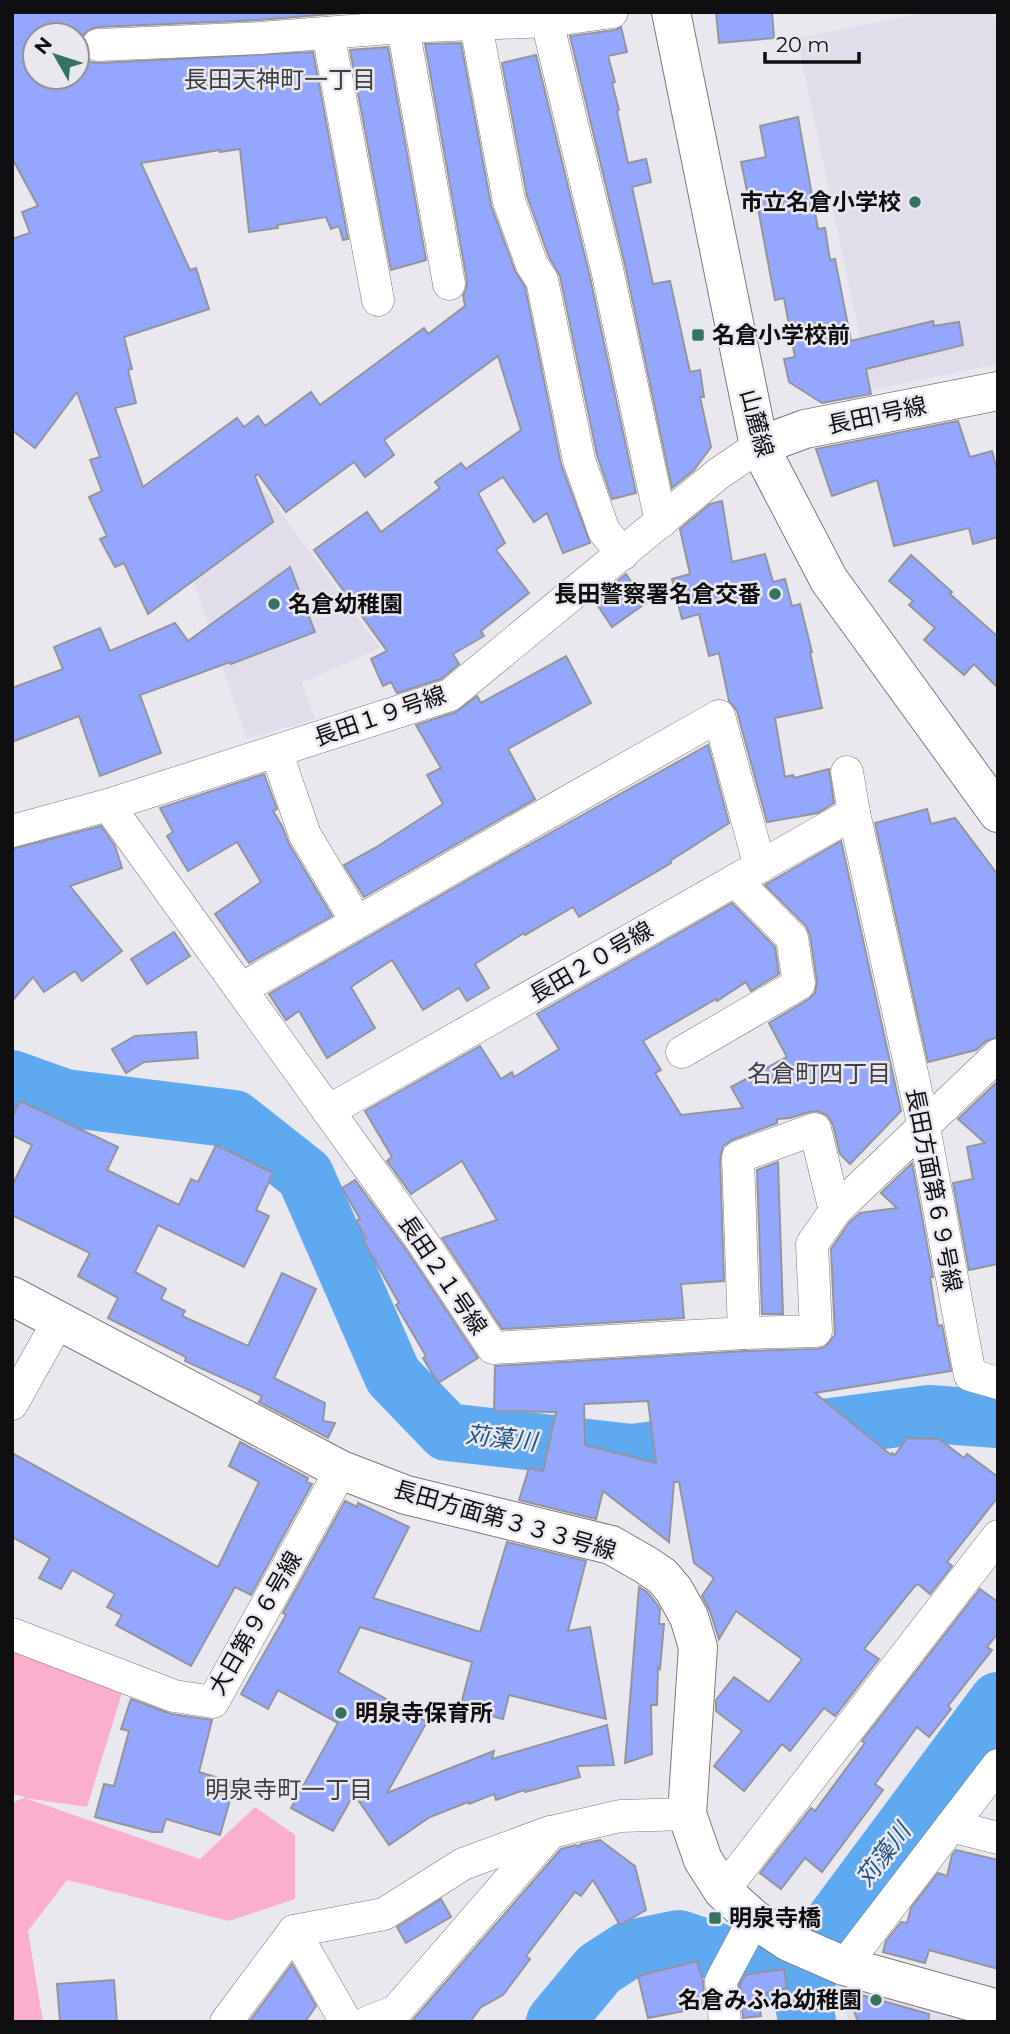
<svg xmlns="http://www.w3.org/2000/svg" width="1010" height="2034" font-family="Montserrat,'Noto Sans JP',sans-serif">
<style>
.built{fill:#e1ddeb}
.green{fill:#faafcf}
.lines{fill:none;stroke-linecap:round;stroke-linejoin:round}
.river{stroke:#5ea9f0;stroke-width:58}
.building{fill:#95a6fe;stroke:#94959b;stroke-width:2;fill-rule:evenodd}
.street-casing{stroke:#7b797f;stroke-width:33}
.secondary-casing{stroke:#7b797f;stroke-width:40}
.primary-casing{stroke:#7b797f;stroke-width:40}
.street{stroke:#fff;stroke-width:32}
.secondary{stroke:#fff;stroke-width:38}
.primary{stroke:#fff;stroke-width:38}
.poi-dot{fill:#357461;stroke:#eae8ef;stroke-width:2.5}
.labels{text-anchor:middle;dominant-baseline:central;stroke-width:5;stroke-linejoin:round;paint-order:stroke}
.poi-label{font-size:23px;font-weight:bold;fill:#0f0e10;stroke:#eae8ef;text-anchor:start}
.street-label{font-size:23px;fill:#0f0e10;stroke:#eae8ef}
.neighbourhood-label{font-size:24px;fill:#3f3e43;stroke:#eae8ef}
.water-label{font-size:24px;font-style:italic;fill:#215585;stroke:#eae8ef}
</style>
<rect width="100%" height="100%" fill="#eae8ef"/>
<g class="built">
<polygon points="927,12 988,12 998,19 998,366 988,366 871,390 797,38"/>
<polygon points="266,492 380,648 302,683 315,719 247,739 186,560"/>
<polygon points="834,1979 986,2022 849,2022"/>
</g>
<g class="green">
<polygon points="12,1642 125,1683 87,1807 25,1798 200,1859 255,1807 295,1835 295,1899 229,1921 67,1880 28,1931 43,2022 12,2022 12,1803 25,1797 12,1794"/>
<polygon points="568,1965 588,2022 523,2022"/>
</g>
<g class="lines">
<g class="river">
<polyline points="12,1079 65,1098 234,1119 305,1175 393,1376 447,1432 632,1453 929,1414 998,1419"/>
<polyline points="555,2022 599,1969 630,1949 679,1939 756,1965 802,1992"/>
<polyline points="807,2022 802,1992 824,1935 998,1701"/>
</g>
</g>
<g class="building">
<path d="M12,12H355L259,20L97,27L88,30L81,37L80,46L83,55L90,62L99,63L313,52L348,239L343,240L339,226L331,229L326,217L277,225L278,228L249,232L240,149L220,152V150L141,163L190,270L196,268L209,309L124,337L132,369L128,370L136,403L115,408L143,487L237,418L244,427L258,416L265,426L311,392L320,405L424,328L428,334L465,306L463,295L466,290L467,281L425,44L461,43L491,205L515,271L525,287L561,464L590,543L563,553L547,513L534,522L503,477L478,493L505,543L496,550L529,593L481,631L484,636L453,654L459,664L441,679L397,693L391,682L383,686L371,659L387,651L314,550L367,512L381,532L440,488L435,482L461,463L466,469L521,430L498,356L384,440L394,455L365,477L354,462L286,512L258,474L255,476L273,522L148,614L124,563L115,567L100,539L107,536L89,497L102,491L90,460L100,457L77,392L35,448L12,430V239L30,233L22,212L38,206L12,158ZM35,35H77V77H35Z"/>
<polygon points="716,12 772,12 774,38 719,43"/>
<polygon points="621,27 627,52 608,56 615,82 612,83 619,110 617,111 628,163 646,159 651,182 632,187 653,284 670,281 690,372 700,370 704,397 700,397 711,447 694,470 672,488 625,265 570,36 615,30"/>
<polygon points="388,47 426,260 391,270 350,50"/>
<polygon points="536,55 589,273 636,493 612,499 597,455 560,276 549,257 527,196 502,63"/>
<polygon points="798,117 818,229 825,228 830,260 835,259 851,341 933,321 934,326 959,322 963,345 866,369 871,394 822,403 789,382 784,359 795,357 784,298 775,300 758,208 751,210 741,162 766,157 760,126"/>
<polygon points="958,421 970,457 992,451 998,473 998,537 973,544 969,528 894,546 877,480 832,496 816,449"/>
<polygon points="722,501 732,562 765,554 773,582 785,579 792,606 800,604 812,652 810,652 822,708 775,718 785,777 793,775 794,778 829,769 834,803 818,813 767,822 737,711 729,701 719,653 709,656 699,614 682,619 672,579 690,574 680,529 710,504"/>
<polygon points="911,555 952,592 950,594 998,637 998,688 974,664 964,675 924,640 935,628 909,605 913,601 889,581"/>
<polygon points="290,567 315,632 231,664 230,662 140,695 161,753 100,776 79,716 12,742 12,688 63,669 54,647 100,628 110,651 175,623 188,641"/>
<polygon points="626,574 646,603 612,627 594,600"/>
<polygon points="566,656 591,703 508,749 535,799 364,897 344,865 375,848 443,804 427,775 441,768 416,725 456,712 477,696 481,703"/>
<polygon points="708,745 729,823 670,861 671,863 579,917 573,907 525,935 524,933 475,964 489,988 467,1001 459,988 423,1010 392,960 351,987 375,1028 327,1058 299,1011 286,1020 269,994 518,851"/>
<polygon points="264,774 277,809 273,811 282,826 289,844 332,916 249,963 215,914 261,882 237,842 188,871 167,836 173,832 160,808"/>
<polygon points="927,809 931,824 955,818 998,875 998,1037 986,1041 976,1050 928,1062 875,823"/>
<polygon points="101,826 115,846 122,868 70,886 122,951 82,981 75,971 44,992 33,977 12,1001 12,849"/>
<polygon points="841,841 901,1111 850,1164 840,1154 833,1125 828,1116 818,1111 809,1112 790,1118 777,1119 777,1123 732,1140 723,1146 720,1158 724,1281 681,1284 684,1318 502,1329 442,1238 497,1220 462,1161 411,1194 387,1161 392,1157 365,1111 480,1046 501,1079 512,1072 514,1077 559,1049 537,1014 732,903 775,947 779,974 751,991 746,982 717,1001 716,999 643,1041 661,1070 655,1073 681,1115 743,1108 731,1087 787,1057 769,1023 809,999 815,993 817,982 810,935 806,926 765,885"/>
<polygon points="174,932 190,956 147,984 131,959"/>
<polygon points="196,1032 198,1058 144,1062 126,1073 112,1049 135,1036"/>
<polygon points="998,1081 998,1264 969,1270 953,1183 973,1179 967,1147 985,1143 958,1119"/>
<polygon points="20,1101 118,1147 107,1170 179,1205 191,1179 198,1182 216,1145 273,1173 256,1210 269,1216 244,1267 158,1225 135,1272 166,1289 161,1299 185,1311 182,1316 248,1346 282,1273 316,1289 274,1378 325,1403 323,1421 335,1423 328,1438 259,1402 262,1396 185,1361 186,1357 108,1318 118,1298 78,1276 90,1253 12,1215 12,1186 32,1145 12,1135 12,1117"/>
<polygon points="778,1162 783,1314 762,1314 757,1170"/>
<path d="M912,1163L933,1277H930L938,1326L942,1325L951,1371L815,1393L891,1455L892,1453L895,1455L907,1438L939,1439L964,1458L967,1454L998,1477V1497L947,1562L952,1566L930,1594L918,1584L914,1587L864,1649L879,1659L835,1716L824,1708L790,1751L782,1744L744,1791L714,1766L742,1731L716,1711V1700L734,1677L769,1702L802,1659L736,1611L719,1639L710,1611L702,1596L714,1578L694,1563L679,1482H674L669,1542L603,1491L596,1519L519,1500L529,1468L543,1471L556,1412L494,1411L495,1366L745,1351L817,1349L825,1347L835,1335L831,1249L849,1223L860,1213L897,1208L881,1193ZM648,1401L656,1463L585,1445L584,1404Z"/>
<polygon points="355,1180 409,1254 478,1358 438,1383 423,1358 426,1356 396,1305 399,1303 363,1240 366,1238 356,1221 360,1219 342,1188"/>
<polygon points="240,1442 308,1478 306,1482 312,1484 251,1595 235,1587 191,1666 116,1625 122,1615 107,1607 115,1594 72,1570 61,1589 39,1578 50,1558 12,1537 12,1453 218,1567 259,1482 229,1466"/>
<polygon points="345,1501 357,1507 358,1503 409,1527 373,1598 480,1632 507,1542 586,1561 568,1631 590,1627 606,1719 509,1695 503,1719 460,1708 472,1662 360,1627 338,1672 427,1722 387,1793 494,1751 492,1759 607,1725 614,1765 577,1766 580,1777 525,1792 524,1790 496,1800 494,1794 469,1804 468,1802 430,1817 389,1845 354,1794 333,1831 291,1808 338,1723 278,1690 268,1709 241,1694 286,1615 283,1613"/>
<polygon points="639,1587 647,1592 656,1603 660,1609 659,1624 664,1624 660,1669 658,1667 657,1705 651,1705 652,1754 625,1763"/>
<polygon points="980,1589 998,1602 998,1633 987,1647 992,1650 948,1706 951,1709 929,1737 917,1727 875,1784 883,1790 822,1872 805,1858 781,1889 760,1873 811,1808 815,1811 865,1743 862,1741"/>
<polygon points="131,1699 171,1714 212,1720 199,1772 235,1783 220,1835 166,1819 162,1832 152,1832 95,1817 104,1784 114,1786 129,1731 121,1729"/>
<polygon points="600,1840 635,1866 646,1910 620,1925 593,1880 581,1896 575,1892 526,1956 530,1959 503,1995 481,2007 470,2022 411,2022 561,1849 576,1845 578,1847 581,1844"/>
<polygon points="956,1850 998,1860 998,1969 929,1950 925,1963 883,1952 886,1941 901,1922 907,1923 911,1908 938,1873 947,1876 952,1855"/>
<polygon points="441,1899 451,1917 406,1943 397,1927"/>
<polygon points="697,1961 703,1981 705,2007 648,2018 638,1976"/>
<polygon points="292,1964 316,2006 305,2022 249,2022"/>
<polygon points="784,1969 787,1988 758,1995 761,2016 743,2018 740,1985 745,1975"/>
<polygon points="114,1980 117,2022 60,2022 57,1984"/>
<polygon points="847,1991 929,2014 928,2022 858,2022"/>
</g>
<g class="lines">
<defs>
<g id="street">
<polyline points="547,21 607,269 661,522"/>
<polyline points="476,25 509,201 532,265 542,280 579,460 604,531 623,554"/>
<polyline points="403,27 449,284"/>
<polyline points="328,33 378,300"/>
<polyline points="98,45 260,38 403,27 547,21 612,12"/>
<polyline points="276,751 305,835 357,922"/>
<polyline points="847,772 854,813 924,1127 970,1375 998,1383"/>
<polyline points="108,805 424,1244 493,1348 744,1333 816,1331 812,1244 835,1211 998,1055"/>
<polyline points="12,831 108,805 450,695 718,474 759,446"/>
<polyline points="241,989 509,835 719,716 760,867"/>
<polyline points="682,1052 799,984 792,938 735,880"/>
<polyline points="328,1111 854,813"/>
<polyline points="744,1333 738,1157 815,1129 835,1211"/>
<polyline points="12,1404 59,1320"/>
<polyline points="12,1634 174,1696 213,1702 341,1470"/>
<polyline points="951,1826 998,1838"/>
<polyline points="723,1891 998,1536"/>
<polyline points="294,1931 346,2022"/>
<polyline points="844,1966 998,1765"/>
<polyline points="226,2022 294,1931 384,1914 463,1864 550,1832"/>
<polyline points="368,2022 396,2011 551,1832 620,1816 687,1814"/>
<polyline points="725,2022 721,1981 754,1919"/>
</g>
<g id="secondary">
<polyline points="759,446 805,429 998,391"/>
<polyline points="12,1296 341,1470 406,1495 611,1545 646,1565 662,1576 674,1590 689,1617 698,1647 687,1814 703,1860 723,1891 754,1919 789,1942 844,1966 998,2009"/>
</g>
<polyline id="primary" points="671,12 759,446 829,580 998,813"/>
</defs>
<use href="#street" class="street-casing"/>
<use href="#secondary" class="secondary-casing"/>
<use href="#primary" class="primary-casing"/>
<use href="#street" class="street"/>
<use href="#secondary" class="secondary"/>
<use href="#primary" class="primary"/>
</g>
<g class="poi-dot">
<circle cx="915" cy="202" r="7"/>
<rect x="691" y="328" width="14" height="14" rx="3.5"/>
<circle cx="775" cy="594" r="7"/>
<circle cx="274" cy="604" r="7"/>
<circle cx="341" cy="1713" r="7"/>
<rect x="708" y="1911" width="14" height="14" rx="3.5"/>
<circle cx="876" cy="2000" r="7"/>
</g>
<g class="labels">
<g class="poi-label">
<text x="901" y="202" text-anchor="end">市立名倉小学校</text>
<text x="712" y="335">名倉小学校前</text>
<text x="761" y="594" text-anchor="end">長田警察署名倉交番</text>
<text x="288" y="604">名倉幼稚園</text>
<text x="355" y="1713">明泉寺保育所</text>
<text x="729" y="1918">明泉寺橋</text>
<text x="862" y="2000" text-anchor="end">名倉みふね幼稚園</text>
</g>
<g class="street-label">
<text transform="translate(877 415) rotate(-12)">長田1号線</text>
<text transform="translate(757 423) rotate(75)">山麓線</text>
<text transform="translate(380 716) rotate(-19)">長田１９号線</text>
<text transform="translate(591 962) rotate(-30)">長田２０号線</text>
<text transform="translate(934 1190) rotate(79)">長田方面第６９号線</text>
<text transform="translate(443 1275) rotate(56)">長田２１号線</text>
<text transform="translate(505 1520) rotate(16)">長田方面第３３３号線</text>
<text transform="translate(255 1623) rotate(-60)">大日第９６号線</text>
</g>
<g class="neighbourhood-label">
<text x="280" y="79">長田天神町一丁目</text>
<text x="819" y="1073">名倉町四丁目</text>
<text x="289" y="1789">明泉寺町一丁目</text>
</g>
<g class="water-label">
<text transform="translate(501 1438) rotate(6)">苅藻川</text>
<text transform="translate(883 1855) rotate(-53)">苅藻川</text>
</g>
</g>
<rect width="1010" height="2034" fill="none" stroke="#0f0e10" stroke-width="28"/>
<g transform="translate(56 56) rotate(309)"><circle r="33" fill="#eae8ef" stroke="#929196" stroke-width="2"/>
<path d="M0-5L12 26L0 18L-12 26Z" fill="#357461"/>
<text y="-10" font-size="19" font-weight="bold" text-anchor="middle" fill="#0f0e10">N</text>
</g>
<path d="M765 52v10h94v-10" fill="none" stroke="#0f0e10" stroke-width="3.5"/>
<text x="776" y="52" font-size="21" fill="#0f0e10" stroke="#eae8ef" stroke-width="5" paint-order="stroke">20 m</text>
</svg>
